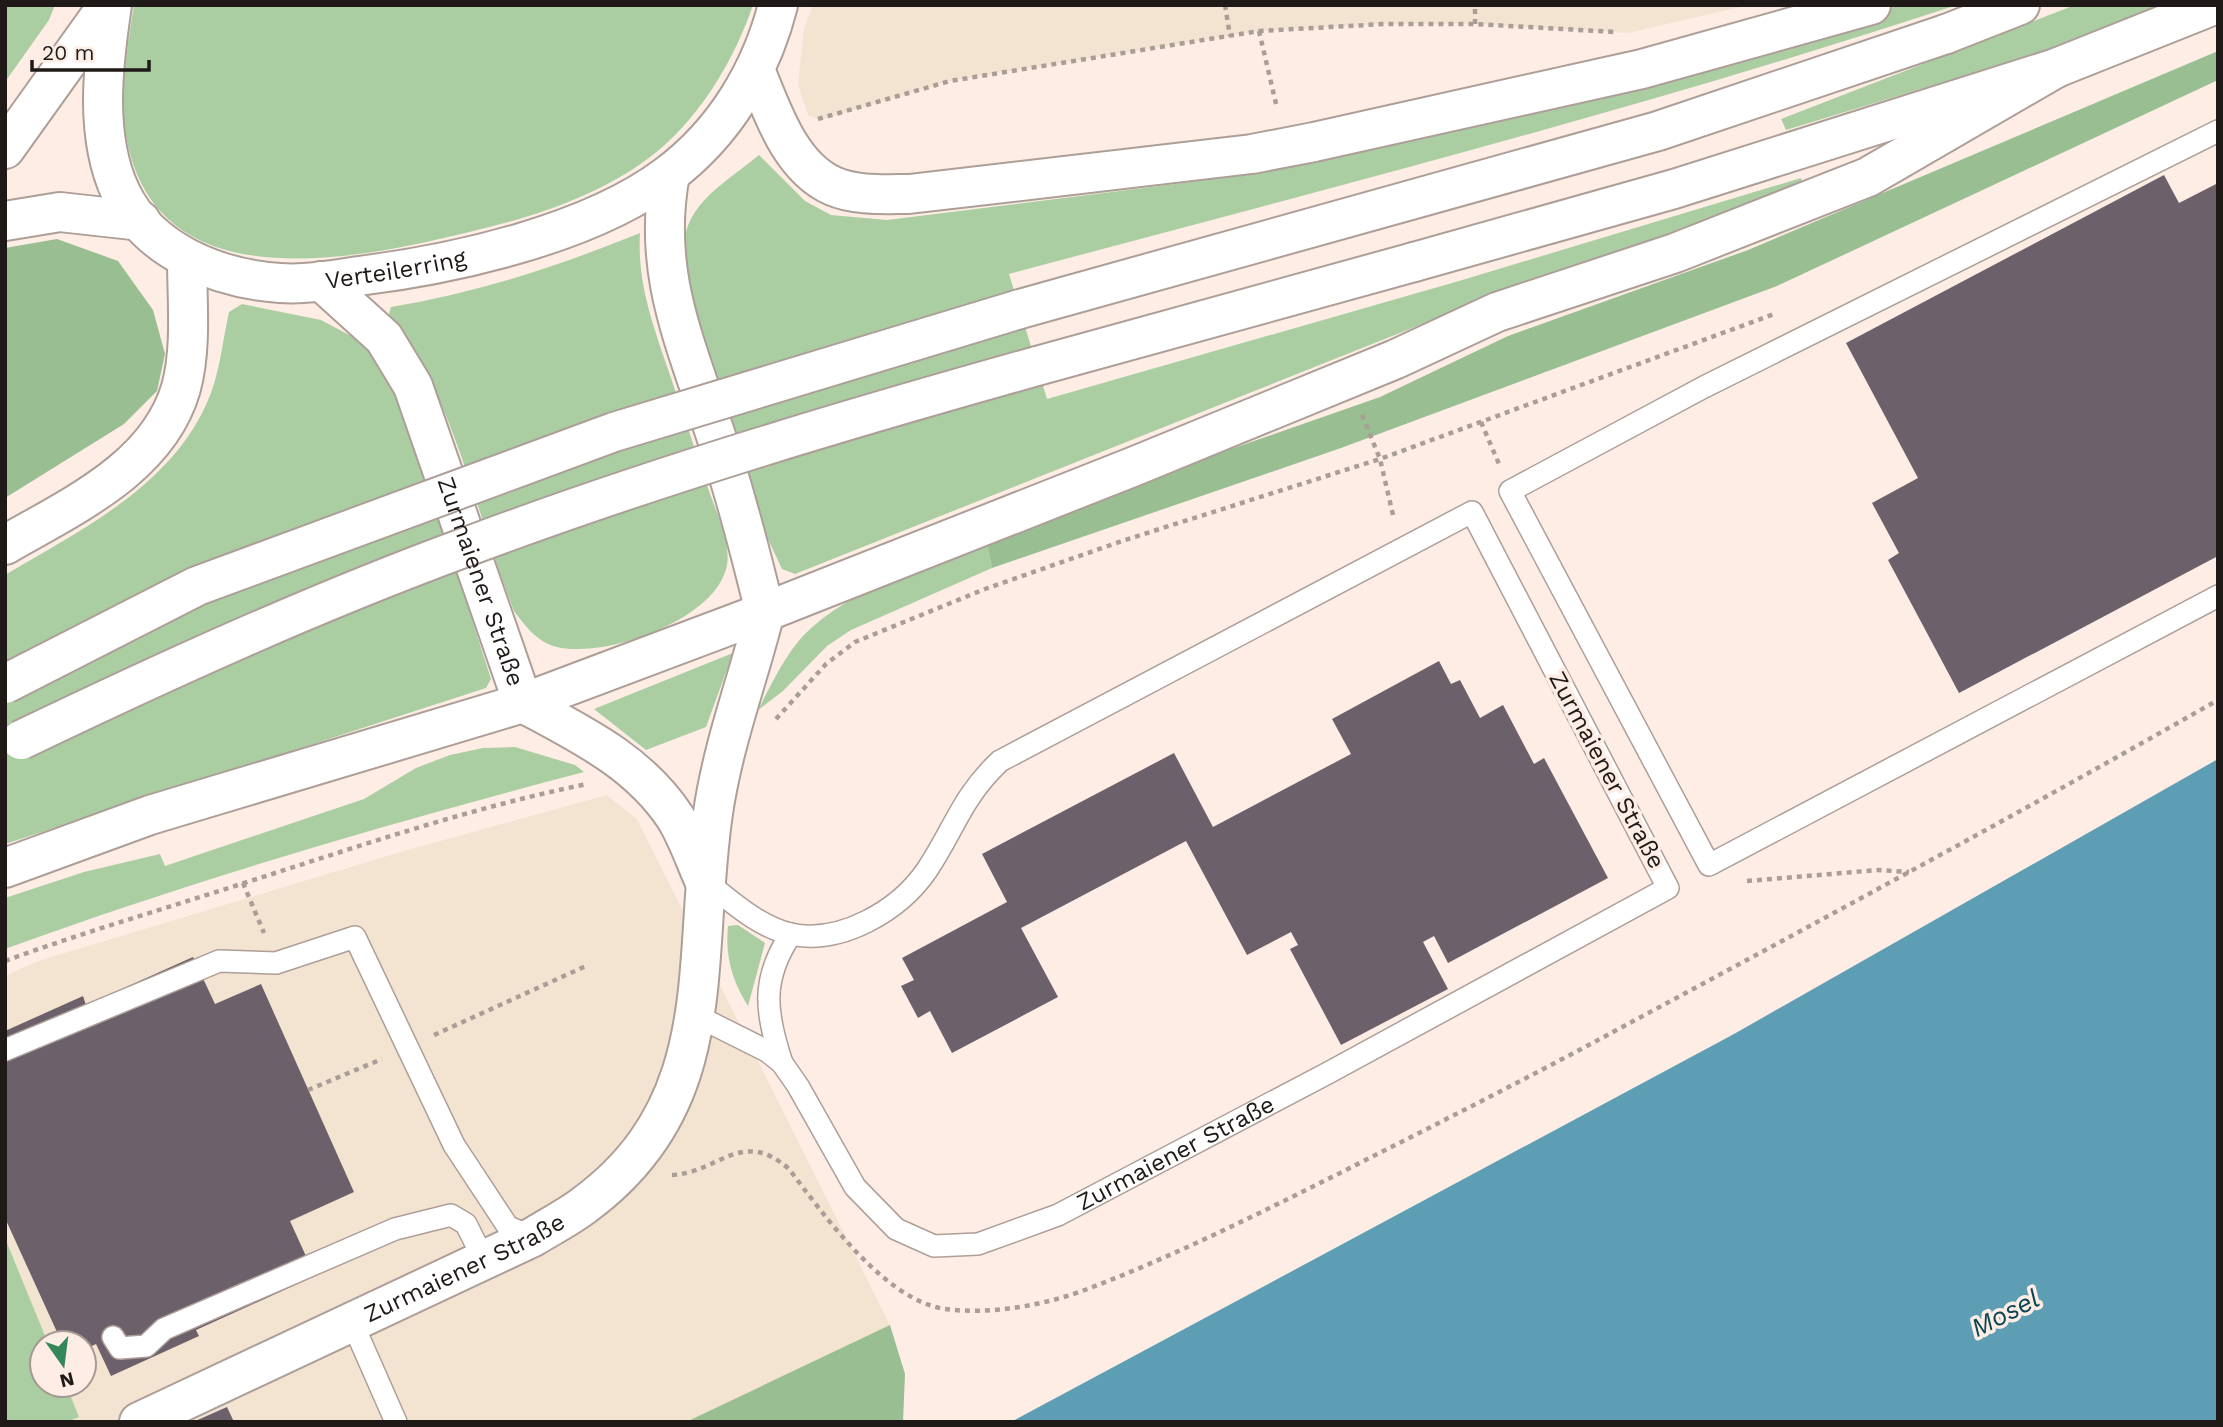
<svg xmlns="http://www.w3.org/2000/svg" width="2223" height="1427" font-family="'Work Sans',sans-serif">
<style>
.commercial{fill:#f3e4d1}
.green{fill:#aacea2}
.forest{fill:#99be91}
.water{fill:#5d9eb5}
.building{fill:#6c616b}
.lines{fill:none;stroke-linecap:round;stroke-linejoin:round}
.service-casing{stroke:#ad9f98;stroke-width:24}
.minor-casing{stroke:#ad9f98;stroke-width:42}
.secondary-casing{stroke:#ad9f98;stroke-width:42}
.primary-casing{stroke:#ad9f98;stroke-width:42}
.motorway-casing{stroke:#ad9f98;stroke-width:42}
.path{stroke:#a99e97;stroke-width:4.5;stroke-dasharray:5 5;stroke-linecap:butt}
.service{stroke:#fff;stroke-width:21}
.minor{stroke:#fff;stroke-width:38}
.secondary{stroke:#fff;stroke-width:38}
.primary{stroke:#fff;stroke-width:38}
.motorway{stroke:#fff;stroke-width:38}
.motorway-bridge-casing{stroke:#ad9f98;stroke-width:42;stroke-linecap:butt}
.motorway-bridge{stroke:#fff;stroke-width:38}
.labels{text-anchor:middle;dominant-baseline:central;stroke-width:7;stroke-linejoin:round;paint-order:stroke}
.street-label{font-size:24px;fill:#1f1a17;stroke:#fdede5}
.water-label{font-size:26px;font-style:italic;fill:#084454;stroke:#fdede5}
</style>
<rect width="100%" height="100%" fill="#fdede5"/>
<g class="commercial">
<polygon points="813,5 1749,5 1628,33 1475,24 1384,24 1259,31 950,81 820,120 808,115 798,84 804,29"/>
<polygon points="607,795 637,819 890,1325 686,1422 67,1422 79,1417 66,1385 84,1385 84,1343 48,1343 5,1238 5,976 38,961 404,851"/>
</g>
<g class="green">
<polygon points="5,5 55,5 49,20 5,82"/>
<path d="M134,5H753C735,58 702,114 659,150C596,202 512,223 435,240C315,267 142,289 124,121C121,85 128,41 134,5Z"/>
<path d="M1900,5H1957C1645,108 1326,189 1009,274L1047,399L1459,281L1801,178L1804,189L1460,309L795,574L782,569L766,535L685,289C673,211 704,199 759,155L805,201L831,215L887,220L1255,174L1467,124L1765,46Z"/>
<polygon points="2075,5 2160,5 2049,50 1786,130 1781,119"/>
<path d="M640,233C637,283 653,325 669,372C682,411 695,449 708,488C715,509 731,542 727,565C718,613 636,644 594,648C552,652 539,645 514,611C478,520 451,388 389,314L391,307C477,293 559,266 640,233Z"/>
<path d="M242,304L321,320L353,337L380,363L404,408L491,679L486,688L5,844V575C80,530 167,489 206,405C220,375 222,343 229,312Z"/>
<path d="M987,545L992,568L851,630L827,646L783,691L758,710C771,685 784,657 803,636C850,587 927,569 987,545Z"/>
<polygon points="733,653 706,727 646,750 594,709"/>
<path d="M515,747L575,765L584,772C387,824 197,879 5,949V898L84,872L160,854L165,866L364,799L416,768L450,755L483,748Z"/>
<path d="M738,925L765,943L748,1006C732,981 725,956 728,926Z"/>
<polygon points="5,1238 48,1343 42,1343 42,1385 66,1385 79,1417 67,1422 5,1422"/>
</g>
<g class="forest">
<polygon points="2218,51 2218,80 1777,286 1341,448 992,568 987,545 1171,470 1380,397 1508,336 1748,250"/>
<polygon points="57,239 118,261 153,310 165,354 157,391 124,424 5,498 5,248"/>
<polygon points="890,1325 905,1374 903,1422 686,1422"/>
</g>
<polygon class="water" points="2218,759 2218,1422 1011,1422 1734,1034"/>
<g class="building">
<polygon points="2164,175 2179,203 2218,183 2218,556 1959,693 1888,560 1899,553 1872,503 1918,478 1846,343"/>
<polygon points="1439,661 1451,684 1460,680 1480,718 1503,705 1534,764 1544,758 1608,878 1448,963 1434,936 1423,942 1448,989 1341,1045 1290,949 1298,945 1291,932 1247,955 1186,841 1021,928 1058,997 952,1053 930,1011 918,1018 901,986 914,980 902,958 1007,902 982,854 1174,753 1213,827 1351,754 1332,719"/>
<polygon points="193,957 215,1004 261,984 354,1192 290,1221 315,1276 196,1330 199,1336 111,1376 96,1344 84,1350 84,1343 62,1343 5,1218 5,1031 83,996 86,1005"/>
<polygon points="227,1407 234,1422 193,1422"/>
</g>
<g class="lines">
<defs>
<g id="service">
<polyline points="2218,131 1704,387 1510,491 1709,865 2218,596"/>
<path id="s1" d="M695,1015L767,1051L782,1063L798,1086L855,1187L896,1229L934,1246L978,1244L1058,1215L1328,1073L1668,888L1472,512L1000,761C961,798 955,828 927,870C899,911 840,945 790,934C757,926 730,900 704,880"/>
<polyline points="5,1050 219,961 276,963 355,937 454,1145 508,1227 533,1237"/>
<path d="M782,1063C765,1012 761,979 791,934"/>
<polyline points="352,1322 396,1422"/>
<polyline points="113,1337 120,1348 146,1346 164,1329 395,1229 451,1215 466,1224 484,1260"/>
</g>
<g id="minor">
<path d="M523,703C580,734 638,761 675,817C687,836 695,860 704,880"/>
<path id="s2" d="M139,1422L533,1237C549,1227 567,1218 583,1206C724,1103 691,963 713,813C723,744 748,679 765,612"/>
</g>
<g id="secondary">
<path id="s3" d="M112,5C103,65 94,136 121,193C149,252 219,279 280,283C306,285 333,280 359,276C455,264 590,234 668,175C724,133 761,72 778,5"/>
<polyline points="5,149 108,5"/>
<path d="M670,174C652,270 684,339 713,427C734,488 750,550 765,612"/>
<polyline points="5,221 60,212 141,221"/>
<path id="s4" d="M321,281L384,338L413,386L523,703"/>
</g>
<g id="primary">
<polyline points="1946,34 2020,5"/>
<path d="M756,72C772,111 790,167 833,186C856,196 884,194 909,194L1252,154L1314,142L1642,69L1871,5"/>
<polyline points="1414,262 1674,189 2056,68 2214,5"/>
<polyline points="523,703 765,612 1135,466 1396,359 1497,312 1675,253 1868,177 2056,68"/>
</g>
<g id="motorway">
<polyline points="1020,309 1658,131 1946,34"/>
<polyline points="1037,366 1414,262"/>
<path d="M5,545C72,506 158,468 181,388C192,348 187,300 187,259"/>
<polyline points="5,868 150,815 523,703"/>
</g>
</defs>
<use href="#service" class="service-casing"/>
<use href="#minor" class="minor-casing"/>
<use href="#secondary" class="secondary-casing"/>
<use href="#primary" class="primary-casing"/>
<use href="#motorway" class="motorway-casing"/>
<g class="path">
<polyline points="1225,5 1230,36"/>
<polyline points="1475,24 1475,9 1478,5"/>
<polyline points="1259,31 1277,108"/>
<polyline points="818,119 950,81 1259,31 1384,24 1475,24 1615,32"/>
<polyline points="1362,415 1380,459 1393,515"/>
<polyline points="1481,422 1499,464"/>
<polyline points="776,719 826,664 855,642 985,589 1125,540 1380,459 1777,313"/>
<polyline points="1747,881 1878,870 1909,872"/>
<polyline points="243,883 264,933"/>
<path d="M5,961C84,932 164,909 244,883C357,847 469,808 587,784"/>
<polyline points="434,1035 586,966"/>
<polyline points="308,1090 382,1059"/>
<path d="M672,1175C719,1173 741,1127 789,1169C824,1215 884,1300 945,1309C991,1315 1047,1305 1090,1288C1174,1256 1256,1215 1336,1175C1429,1128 1522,1081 1613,1032C1816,923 2018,814 2218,700"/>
</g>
<use href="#service" class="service"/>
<use href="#minor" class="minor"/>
<use href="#secondary" class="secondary"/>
<use href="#primary" class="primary"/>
<use href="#motorway" class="motorway"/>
<defs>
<g id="motorway-bridge">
<polyline points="5,684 197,586 614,432 1020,309"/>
<path d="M21,740C167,670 314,603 466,547C653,477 844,420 1037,366"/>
</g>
</defs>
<use href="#motorway-bridge" class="motorway-bridge-casing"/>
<use href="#motorway-bridge" class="motorway-bridge"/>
</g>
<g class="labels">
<g class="street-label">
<text stroke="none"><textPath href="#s3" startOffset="499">Verteilerring</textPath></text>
<text stroke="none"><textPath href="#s4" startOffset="348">Zurmaiener Straße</textPath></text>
<text transform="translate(1607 770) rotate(62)">Zurmaiener Straße</text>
<text stroke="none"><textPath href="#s1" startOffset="606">Zurmaiener Straße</textPath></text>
<text stroke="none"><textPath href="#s2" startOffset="360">Zurmaiener Straße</textPath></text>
</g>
<g class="water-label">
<text transform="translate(2005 1313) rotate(-27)">Mosel</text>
</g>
</g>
<rect width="2223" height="1427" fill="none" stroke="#1f1a17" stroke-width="14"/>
<g transform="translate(63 1364) rotate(166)"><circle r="33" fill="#fdede5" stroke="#a49993" stroke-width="2"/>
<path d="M0-5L12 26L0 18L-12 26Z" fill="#348759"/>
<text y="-10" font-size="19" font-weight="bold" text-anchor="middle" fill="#1f1a17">N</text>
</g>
<path d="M32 60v10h117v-10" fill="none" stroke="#1f1a17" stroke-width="3.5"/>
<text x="42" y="60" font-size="21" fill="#1f1a17" stroke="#fdede5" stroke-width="5" paint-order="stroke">20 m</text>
</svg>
